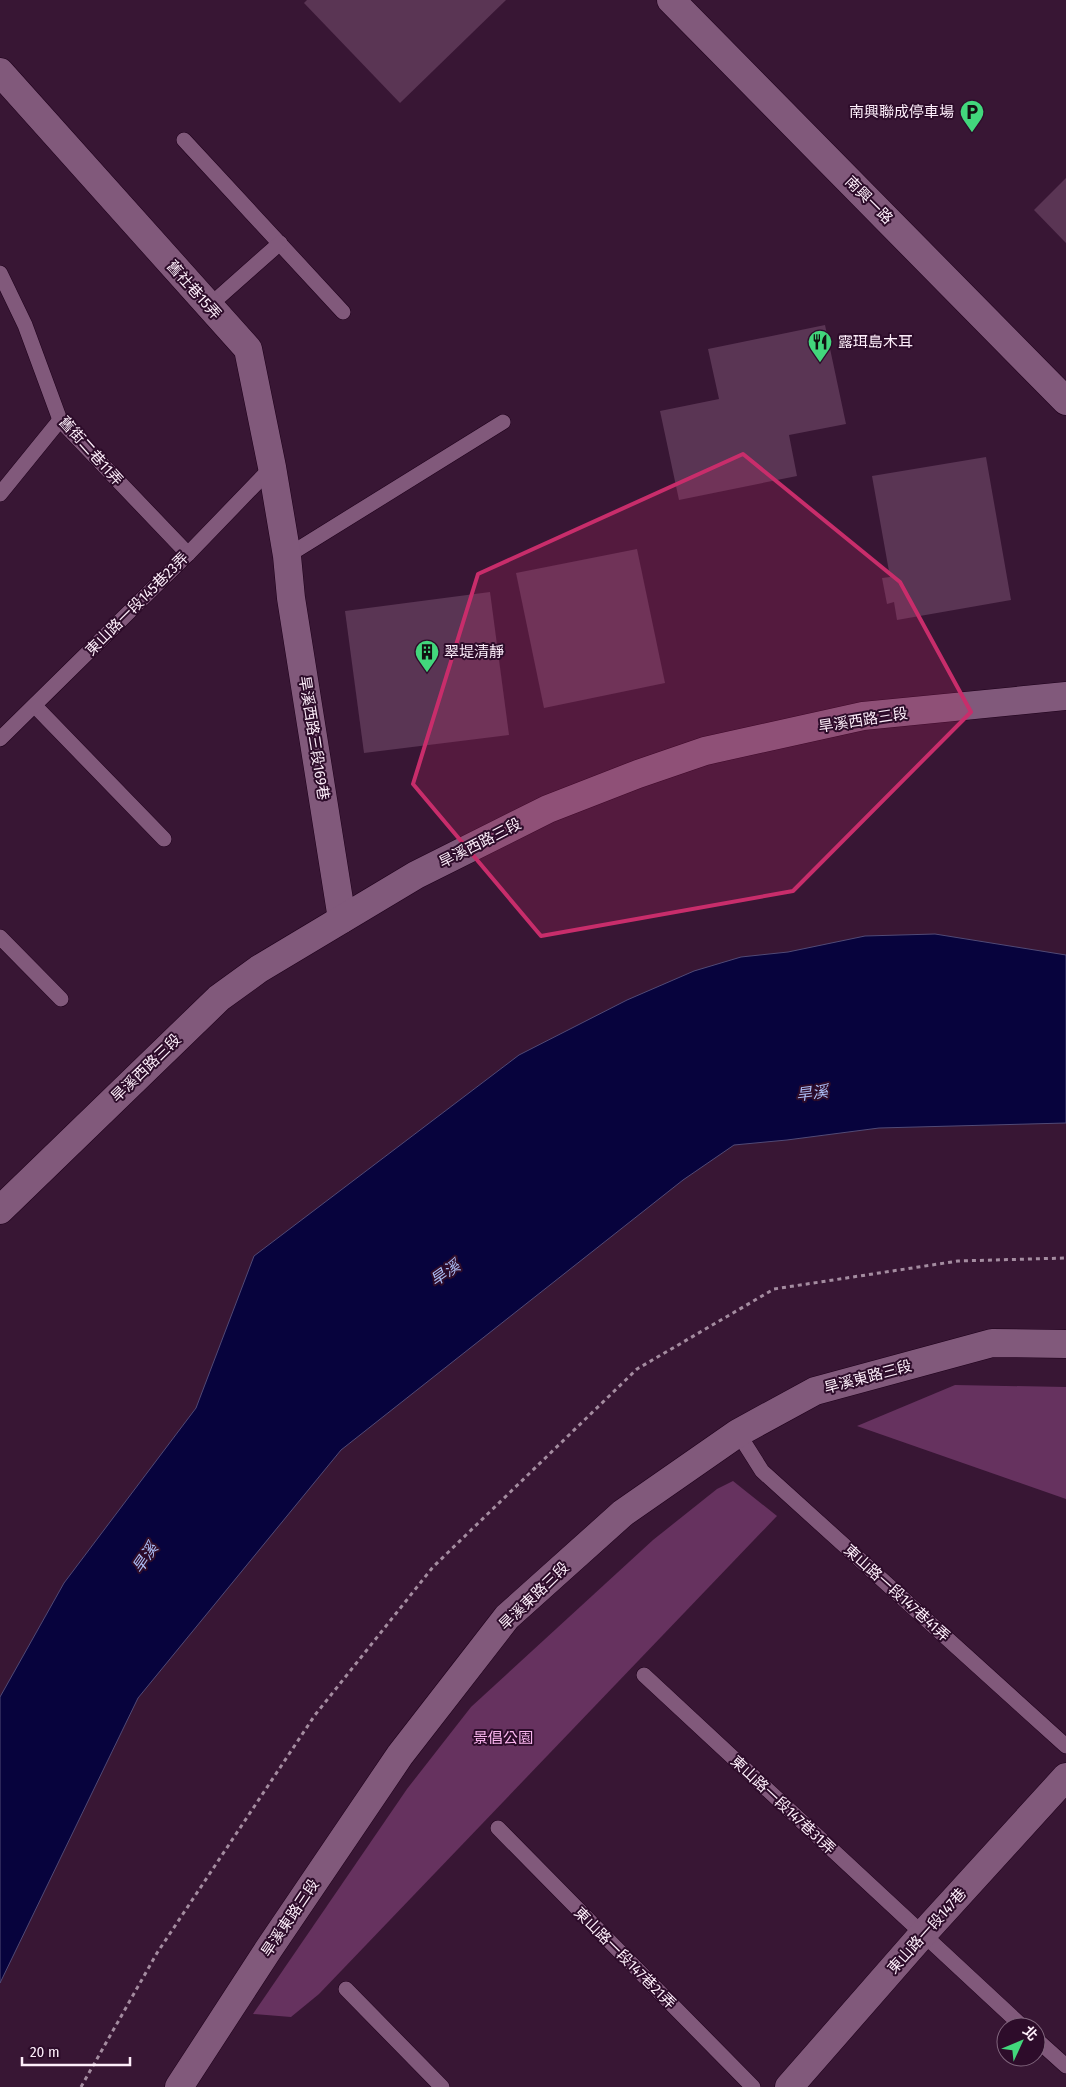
<svg xmlns="http://www.w3.org/2000/svg" width="1066" height="2087" font-family="'Fira Sans Condensed','Noto Sans TC',sans-serif">
<style>
.green{fill:#66325f}
.water{fill:#07033d;stroke:#514a76}
.building{fill:#5a3554}
.lines{fill:none;stroke-linecap:round;stroke-linejoin:round}
.service-casing{stroke:#1e011b;stroke-width:16}
.minor-casing{stroke:#1e011b;stroke-width:29}
.tertiary-casing{stroke:#1e011b;stroke-width:29}
.path{stroke:#a48ca0;stroke-width:3;stroke-dasharray:4 4;stroke-linecap:butt}
.service{stroke:#81597b;stroke-width:15}
.minor{stroke:#81597b;stroke-width:28}
.tertiary{stroke:#81597b;stroke-width:28}
.marked{fill:#c82d6b;fill-opacity:0.2;stroke:#c82d6b;stroke-width:4;stroke-linejoin:round}
.labels{text-anchor:middle;dominant-baseline:central;stroke-width:4;stroke-linejoin:round;paint-order:stroke}
.poi-label{font-size:15px;fill:#fdeefa;stroke:#2d0c2a;text-anchor:start}
.street-label{font-size:15px;fill:#fdeefa;stroke:#2d0c2a}
.park-label{font-size:15px;fill:#fab6ef;stroke:#2d0c2a}
.water-label{font-size:16px;font-style:italic;fill:#acbcf3;stroke:#2d0c2a}
</style>
<rect width="100%" height="100%" fill="#381634"/>
<g class="green">
<polygon points="955,1385 1066,1387 1066,1499 857,1426"/>
<polygon points="733,1481 777,1516 319,1994 291,2017 253,2014 407,1789 471,1707 653,1540 717,1489"/>
</g>
<polygon class="water" points="935,934 1066,955 1066,1123 879,1128 787,1140 734,1145 683,1180 341,1450 138,1698 0,1983 0,1697 64,1583 196,1408 254,1256 519,1055 627,1000 694,971 741,957 788,952 865,936"/>
<g class="building">
<polygon points="307,0 506,0 400,103 304,3"/>
<polygon points="1066,178 1066,243 1034,210"/>
<polygon points="825,325 846,424 789,435 797,476 679,500 660,411 719,399 708,349"/>
<polygon points="986,457 1011,600 897,620 894,602 887,604 882,578 890,577 872,476"/>
<polygon points="637,549 665,683 544,708 516,573"/>
<polygon points="490,592 509,735 364,753 345,611"/>
</g>
<g class="lines">
<defs>
<g id="service">
<polyline points="184,140 343,312"/>
<polyline points="0,273 25,325 60,420 188,554"/>
<polyline points="209,306 280,243"/>
<polyline points="0,494 60,420"/>
<polyline points="287,556 503,422"/>
<polyline points="35,706 164,839"/>
<polyline points="0,739 188,554 272,467"/>
<polyline points="0,937 61,999"/>
<polyline points="738,1433 762,1471 1066,1746"/>
<polyline points="644,1675 1023,2027"/>
<polyline points="498,1828 753,2087"/>
<polyline points="346,1989 442,2087"/>
<polyline points="1036,2039 1066,2066"/>
</g>
<g id="minor">
<polyline points="0,72 248,349 272,467 287,556 291,598 342,919"/>
<polyline points="0,1210 219,998 259,969 416,875 548,809 638,774 705,751 863,716 1066,696"/>
<polyline points="179,2087 268,1950 400,1755 507,1617 623,1513 738,1433 815,1391 992,1343 1066,1344"/>
<polyline points="789,2087 922,1935 1066,1777"/>
</g>
<polyline id="tertiary" points="671,0 1066,401"/>
</defs>
<use href="#service" class="service-casing"/>
<use href="#minor" class="minor-casing"/>
<use href="#tertiary" class="tertiary-casing"/>
<polyline class="path" points="81,2087 157,1953 315,1715 433,1567 637,1369 774,1289 958,1261 1066,1258"/>
<use href="#service" class="service"/>
<use href="#minor" class="minor"/>
<use href="#tertiary" class="tertiary"/>
</g>
<path class="marked" d="M743,454L900,582L971,712L793,891L541,936L413,784L478,574Z"/>
<defs>
<symbol id="parking-pin" viewBox="-11 -11 22 30"><path d="M0 17L-7.5 6A9.5 9.5 0 1 1 7.5 6Z" fill="#42d77c" stroke="#2d0c2a"/><path d="M-3.5-5.5H1a3.5 3.5 0 0 1 0 7H-1V5.5H-3.5ZM-1-3.4V-.6H.8a1.4 1.4 0 0 0 0-2.8Z" fill="#111"/></symbol>
<symbol id="restaurant-pin" viewBox="-11 -11 22 30"><path d="M0 17L-7.5 6A9.5 9.5 0 1 1 7.5 6Z" fill="#42d77c" stroke="#2d0c2a"/><path d="M-5-6h1v4h1v-4h1v4h1v-4h1v5L-1.5 .5V6h-2V.5L-5-1ZM5-6V6H3V1.5H1.5Q1.5-4 5-6Z" fill="#111"/></symbol>
<symbol id="building-pin" viewBox="-11 -11 22 30"><path d="M0 17L-7.5 6A9.5 9.5 0 1 1 7.5 6Z" fill="#42d77c" stroke="#2d0c2a"/><path d="M-4-6H4V6H1V3H-1V6H-4ZM-2.5-4.3h1.7v1.8h-1.7ZM.8-4.3h1.7v1.8H.8ZM-2.5-1h1.7V.8h-1.7ZM.8-1h1.7V.8H.8Z" fill="#111"/></symbol>
</defs>
<g fill-rule="evenodd">
<use href="#parking-pin" x="958" y="98" width="28" height="38"/>
<use href="#restaurant-pin" x="806" y="328" width="28" height="38"/>
<use href="#building-pin" x="413" y="638" width="28" height="38"/>
</g>
<g class="labels">
<g class="poi-label">
<text x="954" y="112" text-anchor="end">南興聯成停車場</text>
<text x="838" y="342">露珥島木耳</text>
<text x="444" y="652">翠堤清靜</text>
</g>
<g class="street-label">
<text transform="translate(869 200) rotate(45)">南興一路</text>
<text transform="translate(194 290) rotate(48)">舊社巷15弄</text>
<text transform="translate(91 451) rotate(48)">舊街二巷11弄</text>
<text transform="translate(137 604) rotate(-45)">東山路一段145巷23弄</text>
<text transform="translate(863 720) rotate(-9)">旱溪西路三段</text>
<text transform="translate(314 738) rotate(81)">旱溪西路三段169巷</text>
<text transform="translate(480 843) rotate(-27)">旱溪西路三段</text>
<text transform="translate(146 1068) rotate(-44)">旱溪西路三段</text>
<text transform="translate(868 1377) rotate(-15)">旱溪東路三段</text>
<text transform="translate(897 1593) rotate(42)">東山路一段147巷41弄</text>
<text transform="translate(534 1596) rotate(-44)">旱溪東路三段</text>
<text transform="translate(783 1805) rotate(43)">東山路一段147巷31弄</text>
<text transform="translate(290 1918) rotate(-56)">旱溪東路三段</text>
<text transform="translate(927 1931) rotate(-48)">東山路一段147巷</text>
<text transform="translate(625 1958) rotate(45)">東山路一段147巷21弄</text>
</g>
<g class="park-label">
<text x="503" y="1738">景倡公園</text>
</g>
<g class="water-label">
<text transform="translate(812 1093) rotate(-7)">旱溪</text>
<text transform="translate(445 1273) rotate(-35)">旱溪</text>
<text transform="translate(145 1558) rotate(-56)">旱溪</text>
</g>
</g>
<g transform="translate(1021 2042) rotate(46)"><circle r="24" fill="#2d0c2a" stroke="#80667d"/>
<path d="M0-4L9 19L0 12L-9 19Z" fill="#42d77c"/>
<text y="-8" font-size="14" font-weight="bold" text-anchor="middle" fill="#fdeefa">北</text>
</g>
<path d="M22 2057v8h108v-8" fill="none" stroke="#fdeefa" stroke-width="2.5"/>
<text x="30" y="2057" font-size="15" fill="#fdeefa" stroke="#2d0c2a" stroke-width="4" paint-order="stroke">20 m</text>
</svg>
